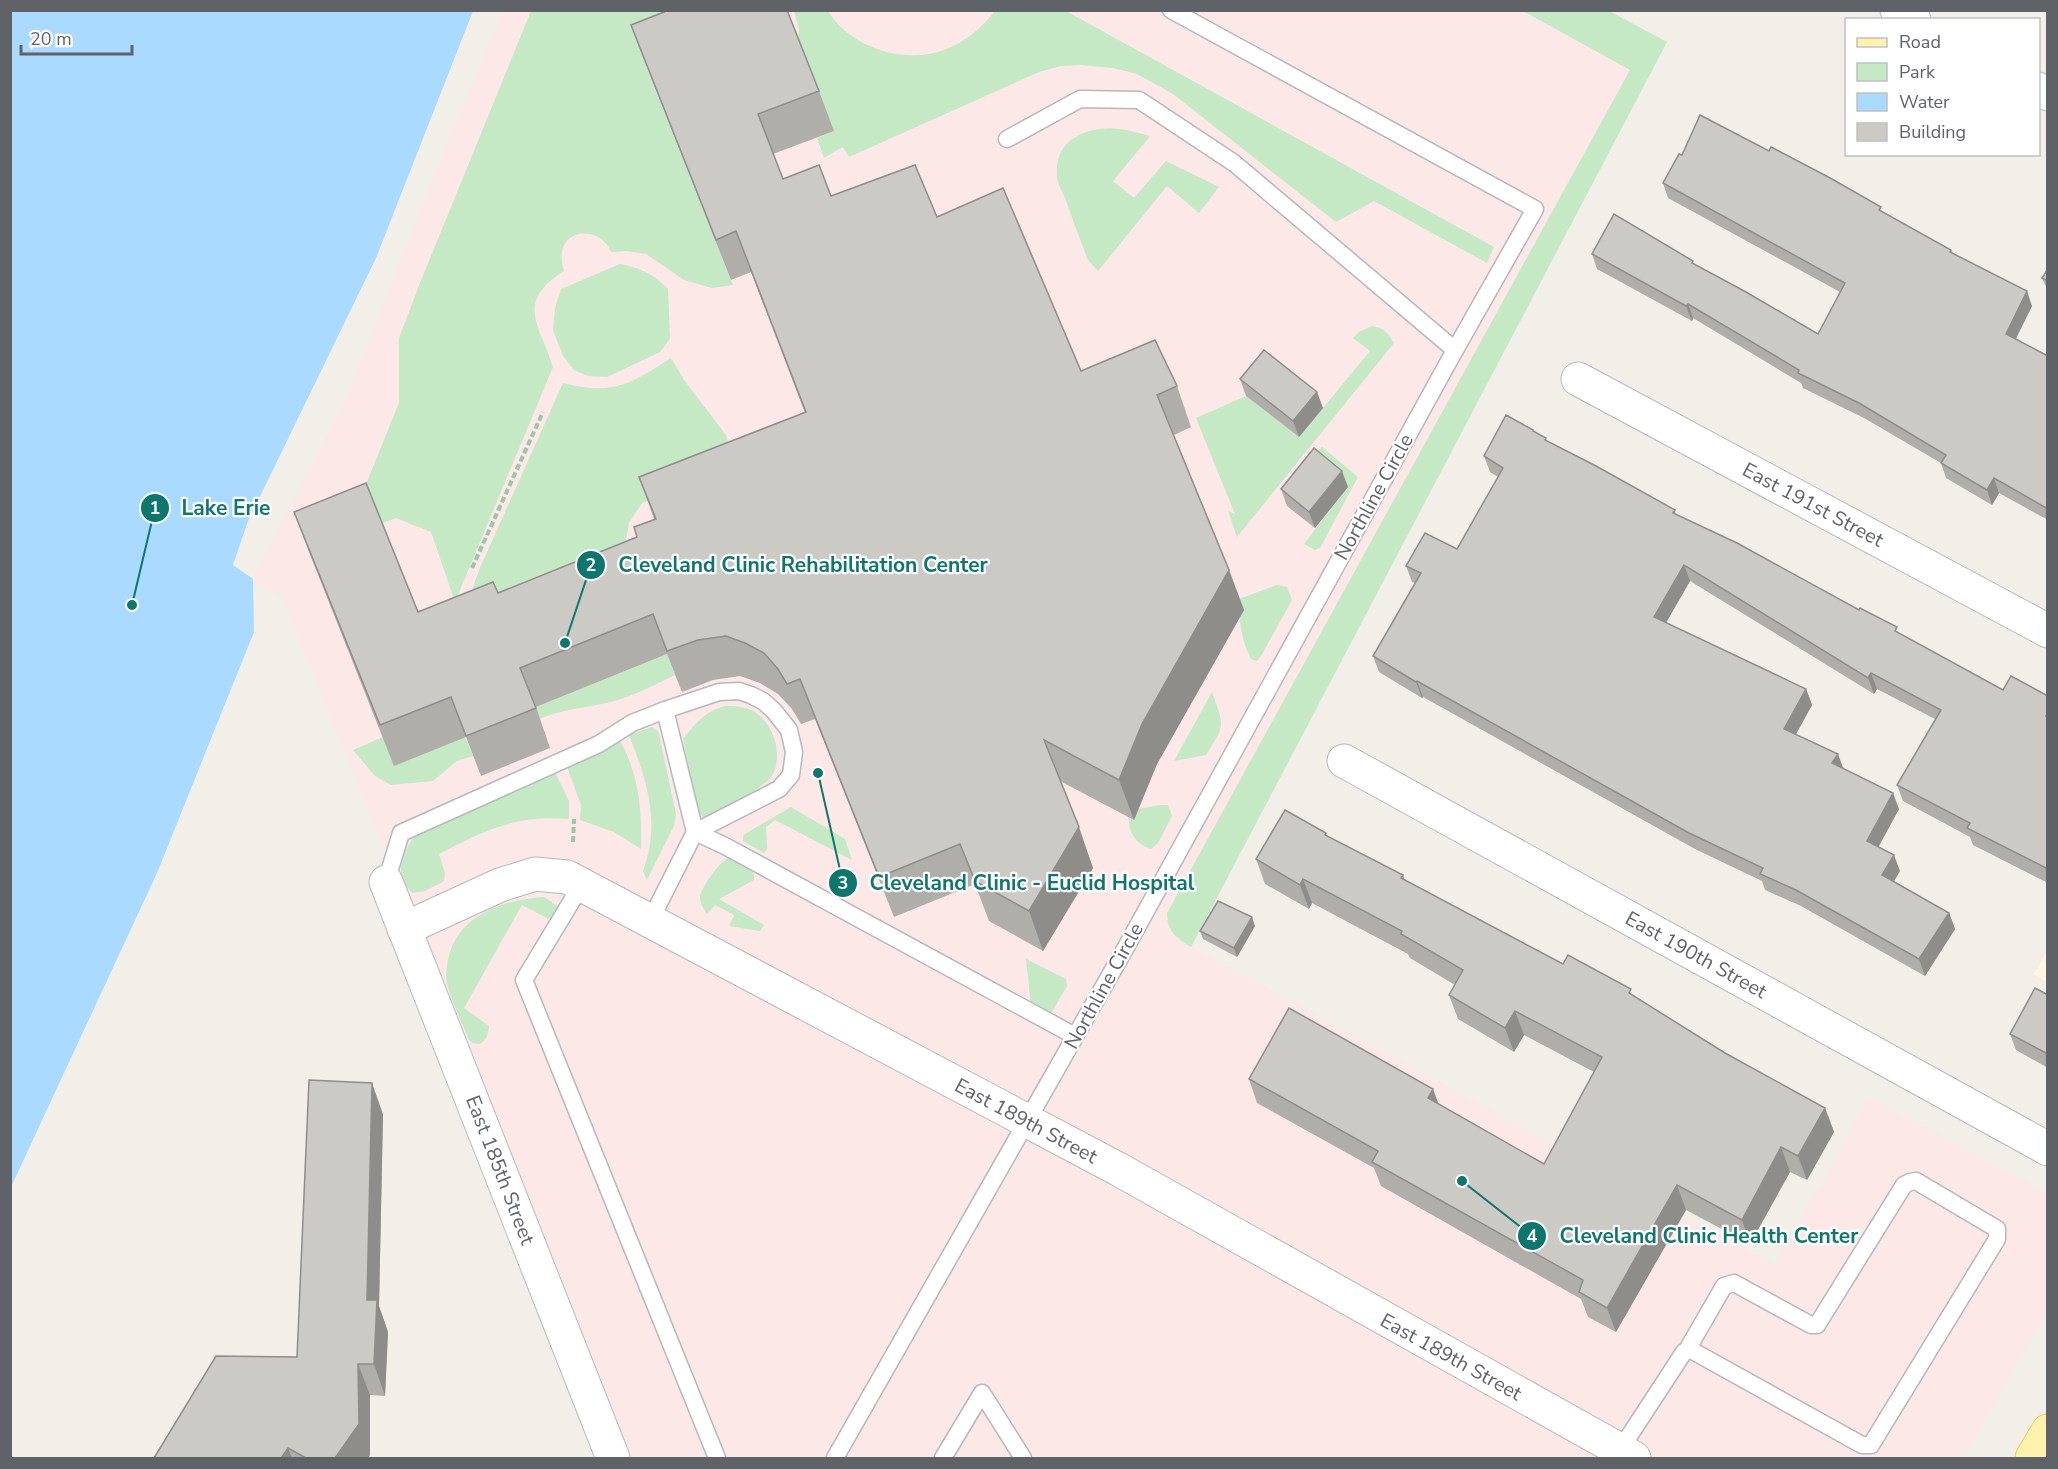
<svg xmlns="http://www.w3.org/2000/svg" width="2058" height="1469" font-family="'Nunito Sans',sans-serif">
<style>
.commercial{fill:#fef7e0}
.medical{fill:#fce8e6}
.green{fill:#c5e8c5}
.water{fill:#aadaff}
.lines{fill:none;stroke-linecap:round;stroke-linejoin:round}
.lane-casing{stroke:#b5b8bc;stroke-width:19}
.street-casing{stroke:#b5b8bc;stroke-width:35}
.secondary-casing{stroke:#b6babf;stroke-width:35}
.primary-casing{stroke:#f2c960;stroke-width:35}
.path{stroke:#9cc7a9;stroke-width:4;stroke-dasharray:6 3;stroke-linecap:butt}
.lane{stroke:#fff;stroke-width:16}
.street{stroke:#fff;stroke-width:33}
.secondary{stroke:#fff;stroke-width:33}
.primary{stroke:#fff2af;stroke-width:33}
.wall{fill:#afaea9}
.shaded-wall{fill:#8f8d8a}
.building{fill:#cccac5;stroke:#8f8d8a;stroke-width:1.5}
.labels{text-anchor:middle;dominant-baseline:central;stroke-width:4.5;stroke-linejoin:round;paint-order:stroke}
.street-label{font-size:20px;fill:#5f6368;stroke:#fff}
.leader{fill:none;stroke:#0f766e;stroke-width:2}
.callout-dot{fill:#0f766e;stroke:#fff;stroke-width:2}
.mark-label{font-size:18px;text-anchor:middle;font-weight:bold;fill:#fff}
.callout-label{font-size:21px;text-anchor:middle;font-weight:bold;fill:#0f766e;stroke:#fff;stroke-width:4.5;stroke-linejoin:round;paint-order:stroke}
</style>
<rect width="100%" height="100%" fill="#f1efe8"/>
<polygon class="commercial" points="2047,951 2047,982 2034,974"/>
<polygon class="medical" points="503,11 1610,11 1667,42 1191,947 1775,1265 1869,1097 2047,1193 2047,1311 1963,1458 631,1458 283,598 253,579 347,397 440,162"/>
<g class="green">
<path d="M531,11H661L678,52L646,66L733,285L712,288L684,280L646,254L627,251L611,252C599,222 550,229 564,271C515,302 539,323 553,367L455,602L431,532L396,518L362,531L355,511L399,403V338L420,283Z"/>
<path d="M794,11H828C850,47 903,65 944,50C964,43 983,27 995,11H1066L1494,247L1487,263L1374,201L1336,222L1173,94L1137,74L1113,68L1081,65L1061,66L1039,72L849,157L843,147L824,158L817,138L834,131L798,44L799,29Z"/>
<path d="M1523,11H1609L1667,42L1191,947C1176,938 1167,931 1167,913L1630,70Z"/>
<path d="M1109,128L1127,130L1150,136L1113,181L1134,198L1166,161L1219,187L1199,213L1167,186L1098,271L1088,260C1080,239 1072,218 1065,198C1062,191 1057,183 1057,175C1055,142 1080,130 1109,128Z"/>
<path d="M620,264C642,269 652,273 668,289L670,339L660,352L607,377L588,376L574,370L563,356L553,330L555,308L561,289Z"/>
<path d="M1372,326C1384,328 1388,333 1394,343L1237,537L1228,511L1235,514L1196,418L1246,396L1299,437L1370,351L1353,338L1359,332Z"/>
<path d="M671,358L684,380L726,435L728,442L696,482L642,503L629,523L624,550L497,598L467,604L479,570L563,383C612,396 631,384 671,358Z"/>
<polygon points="1322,447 1358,477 1320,548 1315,550 1304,544 1348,487 1310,458"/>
<path d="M1277,585L1287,587L1292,600L1261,656L1257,661L1251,659C1241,640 1239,619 1239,599Z"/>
<path d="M667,654L675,675C655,685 633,696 611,702C586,708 562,709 539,719L534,708Z"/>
<path d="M1212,692C1224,727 1226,723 1206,755L1174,761Z"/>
<path d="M726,706C732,706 739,706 745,708C770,714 785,751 773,774C766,787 726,808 711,816L705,818L700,814L697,807L683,739C695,724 706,710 726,706Z"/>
<path d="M652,727L656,729L659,734L676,814L674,826L647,880L643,871C661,822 647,781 629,735Z"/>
<polygon points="383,737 395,765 465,737 473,756 457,761 433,781 391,785 375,776 353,750"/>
<path d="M619,739C639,774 642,809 641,849L614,832L580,820L581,805L566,764Z"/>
<path d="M554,770L569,801V819C515,815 486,830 439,854L445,874L444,881L425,891L412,893C410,890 405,885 403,881C395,863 412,838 423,824Z"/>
<path d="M1160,805H1168L1172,816L1158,843L1151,849C1137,845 1128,832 1129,818L1134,820L1138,809Z"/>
<polygon points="791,807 845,839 852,860 775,820 766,827 767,849 764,853 743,841 743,836 745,834"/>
<path d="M728,858L751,871L754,874V880L719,899L764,925L760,931L729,926L734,915L715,905L707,914C704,909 699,903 700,896C702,887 720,861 728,858Z"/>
<path d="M544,897L556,905L559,911L555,916L549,919L522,905L464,1008L489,1026C488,1035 487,1039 480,1044L473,1043L469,1040C462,1022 452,1003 447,984C445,975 447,965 449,956C459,915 505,899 544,897Z"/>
<polygon points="1026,959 1066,979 1067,986 1050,1015 1031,1005"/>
</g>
<polygon class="water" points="11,10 473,11 376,258 248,521 233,565 253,579 254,632 157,873 11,1187"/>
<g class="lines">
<defs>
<g id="lane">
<polyline points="1171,10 1535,209 1455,350"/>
<polyline points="665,710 695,832"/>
<polyline points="695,832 725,846 1075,1036"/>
<polyline points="386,882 401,833 599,744 632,723 665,710 719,692 739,691 751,695 763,701 774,711 789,730 794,752 791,775 779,789 695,832 650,921"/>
<polyline points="582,884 524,980 717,1458"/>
<polyline points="1620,1450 1684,1352 1691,1350 1862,1445 1871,1445 1997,1239 1997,1229 1916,1181 1910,1182 1904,1185 1817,1325 1811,1325 1734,1283 1724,1286 1687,1350"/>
<polyline points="835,1458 1125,949 1455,350 1234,163 1139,100 1080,99 1007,139"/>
<polyline points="943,1458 982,1393 1023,1458"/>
</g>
<g id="street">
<polyline points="1897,10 1914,20"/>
<polyline points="2038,89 2048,94"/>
<polyline points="1578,379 2048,631"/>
<polyline points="1344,761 2048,1149"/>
<polyline points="404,929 500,885 535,874 567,877 1118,1169 1634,1458"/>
</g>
<polyline id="secondary" points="386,882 613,1458"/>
<polyline id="primary" points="2032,1458 2048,1431"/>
</defs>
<use href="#lane" class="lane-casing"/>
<use href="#street" class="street-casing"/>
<use href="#secondary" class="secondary-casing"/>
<use href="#primary" class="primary-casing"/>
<g class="path">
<polyline points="472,568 543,412"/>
<polyline points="573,842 574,819"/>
</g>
<use href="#lane" class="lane"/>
<use href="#street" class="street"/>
<use href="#secondary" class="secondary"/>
<use href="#primary" class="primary"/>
</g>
<g class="wall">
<polygon points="661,10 787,10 819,91 834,131 773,154 783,179 831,196 937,217 1081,371 1177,386 1191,427 1174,435 1229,570 1244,610 1157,764 1134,820 1060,781 1093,868 1043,951 989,921 975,884 894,917 815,719 801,724 792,709 778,694 760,683 740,676 713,680 682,692 667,654 536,707 550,748 481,776 466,737 394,766 309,552 294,512 418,612 498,593 637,537 654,519 639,477 805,413 751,272 731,280 646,65 631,25 662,13"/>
<polygon points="1682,155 1883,213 1951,250 1953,253 2032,306 2016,339 2048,356 2048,520 1999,493 1992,505 1946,478 1941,463 1864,418 1803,388 1801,383 1693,318 1692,321 1597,269 1592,254 1695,265 1818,334 1840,292 1668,198 1663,183"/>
<polygon points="2048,269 2048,291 2042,278"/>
<polygon points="1240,379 1323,408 1299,437 1246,396"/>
<polygon points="1534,432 1546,438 1547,441 1675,510 1676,515 2003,690 2048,696 2048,883 1973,845 1970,837 1903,801 1897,785 1935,719 1877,689 1874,694 1690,581 1666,623 1806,689 1812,705 1796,734 1899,809 1878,847 1900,871 1894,881 1949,913 1955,929 1925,976 1801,906 1765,890 1762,881 1695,849 1423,697 1422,698 1379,672 1373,656 1415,583 1412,582 1406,566 1457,549 1498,477 1490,472 1484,456"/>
<polygon points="1348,487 1315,528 1287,506 1281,489"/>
<polygon points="1327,837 1403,875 1405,880 1563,964 1633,996 1725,1053 1825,1108 1834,1132 1807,1180 1790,1172 1750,1244 1686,1210 1616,1332 1588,1317 1581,1299 1381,1186 1374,1168 1257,1103 1249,1079 1439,1105 1544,1164 1594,1072 1524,1035 1514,1052 1458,1019 1449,995 1455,985 1410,958 1408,954 1312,903 1309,909 1265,884 1256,859"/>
<polygon points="1255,926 1237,957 1203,939 1200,931"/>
<polygon points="2048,995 2048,1068 2016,1050 2010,1034"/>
<polygon points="383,1114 379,1306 388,1332 385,1396 370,1395 370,1455 368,1458 154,1458 297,1357"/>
</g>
<g class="shaded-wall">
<polygon points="2027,291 2032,306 2011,348 2006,334"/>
<polygon points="1688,304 1693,318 1692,321 1686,306"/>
<polygon points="1317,392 1323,408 1299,437 1293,421"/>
<polygon points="1342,471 1348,487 1315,528 1309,512"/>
<polygon points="1994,478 1999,493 1992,505 1987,490"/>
<polygon points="1684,565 1690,581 1660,633 1654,617"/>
<polygon points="1229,570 1244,610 1157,764 1134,820 1119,780 1142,724"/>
<polygon points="1871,673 1877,689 1874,694 1868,678"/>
<polygon points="1417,681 1423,697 1422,698 1416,682"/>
<polygon points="1806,689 1812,705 1790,745 1784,729"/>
<polygon points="1838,754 1844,770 1832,763"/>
<polygon points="1893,793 1899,809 1873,857 1867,841"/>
<polygon points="1079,827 1093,868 1043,951 1029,911"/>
<polygon points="1894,855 1900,871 1888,891 1882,875"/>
<polygon points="1303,879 1312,903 1309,909 1300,885"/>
<polygon points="1949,913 1955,929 1925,976 1919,959"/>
<polygon points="1252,917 1255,926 1237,957 1234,948"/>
<polygon points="1515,1011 1524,1035 1514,1052 1505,1028"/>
<polygon points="372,1083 383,1114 379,1306 388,1332 385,1396 374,1364 367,1300"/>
<polygon points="1433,1089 1442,1113 1428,1098"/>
<polygon points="1825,1108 1834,1132 1807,1180 1798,1156"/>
<polygon points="1781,1147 1790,1172 1750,1244 1742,1220"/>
<polygon points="1677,1185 1686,1210 1616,1332 1607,1308"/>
<polygon points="358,1364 370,1395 370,1455 368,1458 335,1458"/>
<polygon points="288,1448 292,1458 281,1458"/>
</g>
<g class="building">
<polygon points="663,10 787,10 819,91 758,114 783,179 819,165 831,196 915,165 937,217 1003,188 1081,371 1155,340 1177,386 1157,395 1229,570 1142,724 1119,780 1044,740 1079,827 1029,911 975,881 960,844 879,877 800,679 787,684 778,669 764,653 745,643 726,636 698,640 667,651 653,614 520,668 536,708 466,736 451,697 380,725 294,512 366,483 418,612 493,582 498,593 637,537 634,527 656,519 639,477 806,412 736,231 716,240 631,25 664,12"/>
<polygon points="1700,115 1769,151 1771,147 1832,179 1881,207 1879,210 1951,250 1950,252 2027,291 2006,334 2048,356 2048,509 1994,478 1987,490 1941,463 1946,455 1859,403 1798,373 1799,370 1688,304 1686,306 1592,254 1614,214 1693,261 1692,263 1746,292 1818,334 1845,283 1663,183 1679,154 1682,155"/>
<polygon points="2048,269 2048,281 2042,278"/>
<polygon points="1264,350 1317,392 1293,421 1240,379"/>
<polygon points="1506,415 1533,430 1533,431 1546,438 1545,440 1596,466 1675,510 1673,513 1737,543 1859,610 1860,608 1897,627 1895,631 2003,690 2011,676 2048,696 2048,713 2046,716 2048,717 2048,869 1967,828 1970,823 1897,785 1941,710 1871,673 1868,678 1684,565 1654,617 1806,689 1784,729 1838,754 1832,763 1893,793 1867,841 1894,855 1882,875 1949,913 1919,959 1796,890 1760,874 1763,868 1689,833 1417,681 1416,682 1373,656 1421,573 1406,566 1425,533 1457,549 1503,468 1484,456"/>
<polygon points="1314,448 1342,471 1309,512 1281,489"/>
<polygon points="1285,810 1326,833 1325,835 1403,875 1401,878 1563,964 1568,955 1631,989 1629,993 1725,1053 1825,1108 1798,1156 1781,1147 1742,1220 1677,1185 1607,1308 1579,1292 1583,1280 1372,1162 1378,1151 1249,1079 1289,1008 1433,1089 1428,1098 1544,1164 1602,1057 1515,1011 1505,1028 1449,995 1463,970 1401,934 1402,931 1303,879 1300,885 1256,859"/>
<polygon points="1218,901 1252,917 1234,948 1200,931"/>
<polygon points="2035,988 2048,995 2048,1054 2010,1034"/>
<polygon points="309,1080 372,1083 367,1300 377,1300 374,1364 358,1364 359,1424 335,1458 306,1458 288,1448 281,1458 154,1458 216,1356 297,1357"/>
</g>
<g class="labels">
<g class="street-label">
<text transform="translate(1374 497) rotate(-61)">Northline Circle</text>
<text transform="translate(1813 505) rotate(28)">East 191st Street</text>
<text transform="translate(1696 955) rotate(29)">East 190th Street</text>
<text transform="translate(1104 986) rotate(-61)">Northline Circle</text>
<text transform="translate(1026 1121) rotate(28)">East 189th Street</text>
<text transform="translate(500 1170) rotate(69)">East 185th Street</text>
<text transform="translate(1451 1357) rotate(29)">East 189th Street</text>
</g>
</g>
<path class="leader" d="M132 605L155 508M565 643L591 565M818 773L843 883M1462 1181L1532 1236"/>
<g class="callout-dot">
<circle cx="132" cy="605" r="6"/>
<circle cx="565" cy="643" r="6"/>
<circle cx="818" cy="773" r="6"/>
<circle cx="1462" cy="1181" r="6"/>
<circle cx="155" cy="508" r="15"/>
<circle cx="591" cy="565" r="15"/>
<circle cx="843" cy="883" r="15"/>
<circle cx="1532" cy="1236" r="15"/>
</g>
<g class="mark-label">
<text x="155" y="514">1</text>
<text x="591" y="571">2</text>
<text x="843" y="889">3</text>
<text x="1532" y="1242">4</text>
</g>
<g class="callout-label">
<text x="226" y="515">Lake Erie</text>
<text x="803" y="572">Cleveland Clinic Rehabilitation Center</text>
<text x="1032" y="890">Cleveland Clinic - Euclid Hospital</text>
<text x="1709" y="1243">Cleveland Clinic Health Center</text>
</g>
<rect width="2058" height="1469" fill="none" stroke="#5f6368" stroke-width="24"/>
<rect x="1845" y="18" width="195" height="138" fill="#ffffff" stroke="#bfc1c3" stroke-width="1.5"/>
<rect x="1857" y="38" width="30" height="9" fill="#fff2af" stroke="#bfc1c3" stroke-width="1.5"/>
<text x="1899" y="48" font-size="18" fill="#5f6368">Road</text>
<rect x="1857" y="63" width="30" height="18" fill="#c5e8c5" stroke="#bfc1c3" stroke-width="1.5"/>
<text x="1899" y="78" font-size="18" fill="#5f6368">Park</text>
<rect x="1857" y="93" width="30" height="18" fill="#aadaff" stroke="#bfc1c3" stroke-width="1.5"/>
<text x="1899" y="108" font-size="18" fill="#5f6368">Water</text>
<rect x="1857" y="123" width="30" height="18" fill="#cccac5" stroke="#bfc1c3" stroke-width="1.5"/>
<text x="1899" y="138" font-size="18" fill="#5f6368">Building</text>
<path d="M21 45v9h111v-9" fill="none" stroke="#5f6368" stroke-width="3"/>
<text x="30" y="45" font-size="18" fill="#5f6368" stroke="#ffffff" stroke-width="4.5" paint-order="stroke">20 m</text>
</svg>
